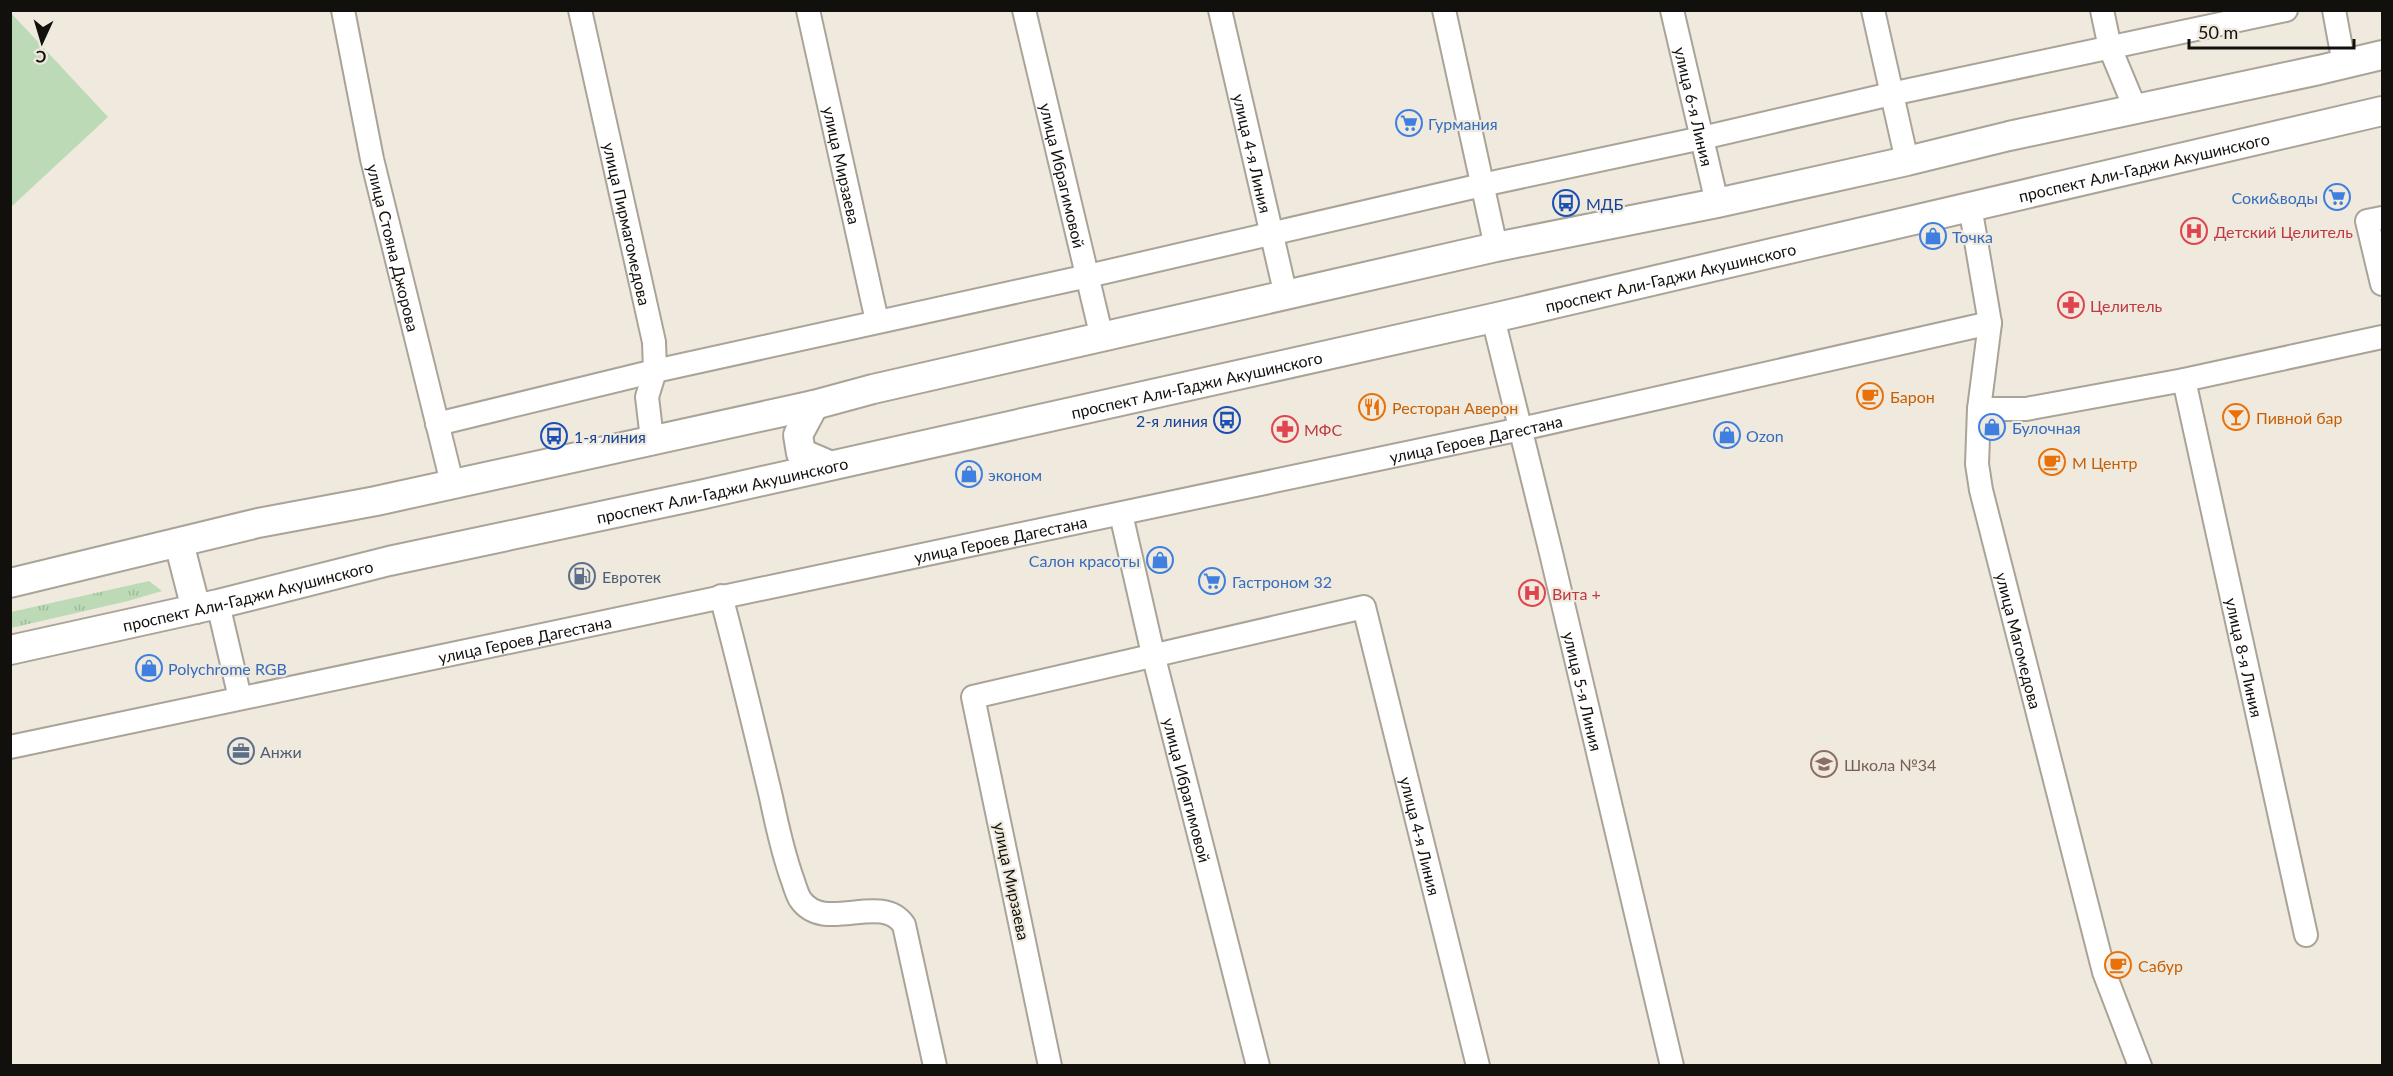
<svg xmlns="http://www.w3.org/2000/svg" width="2393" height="1076" font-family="Lato,sans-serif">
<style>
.grass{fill:url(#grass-tufts)}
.green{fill:#bcdab5}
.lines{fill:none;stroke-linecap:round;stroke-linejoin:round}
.minor-casing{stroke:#a9a398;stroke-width:26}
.major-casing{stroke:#a9a398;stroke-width:32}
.minor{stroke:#fff;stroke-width:22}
.major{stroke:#fff;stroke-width:28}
.labels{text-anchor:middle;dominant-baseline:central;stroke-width:4.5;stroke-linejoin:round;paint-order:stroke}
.street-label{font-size:16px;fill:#12100c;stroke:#f0e9dd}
.shop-label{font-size:16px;fill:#366cbe;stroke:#f0e9dd;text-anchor:start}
.transit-label{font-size:16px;fill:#164399;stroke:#f0e9dd;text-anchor:start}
.health-label{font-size:16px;fill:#be3a42;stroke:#f0e9dd;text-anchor:start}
.food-label{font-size:16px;fill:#c56008;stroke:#f0e9dd;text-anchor:start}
.service-label{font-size:16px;fill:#4e5e75;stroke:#f0e9dd;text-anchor:start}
.education-label{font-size:16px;fill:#785e54;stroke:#f0e9dd;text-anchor:start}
</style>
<defs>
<pattern id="grass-tufts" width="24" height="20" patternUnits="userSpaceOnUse" patternTransform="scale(1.5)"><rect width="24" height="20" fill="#bcdab5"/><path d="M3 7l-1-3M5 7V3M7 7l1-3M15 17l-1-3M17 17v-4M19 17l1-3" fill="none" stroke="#a1ba9a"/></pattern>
</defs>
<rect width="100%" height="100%" fill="#f0e9dd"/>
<polygon class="grass" points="149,581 162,591 128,601 11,628 11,612"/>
<polygon class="green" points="11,13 108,117 11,207"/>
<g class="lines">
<defs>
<g id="minor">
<path id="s1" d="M343,10L372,159L452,483"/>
<path id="s2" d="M580,10L654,342L655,371L647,397L652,439"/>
<path id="s3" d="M808,10L877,321"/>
<path id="s4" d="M1024,10L1102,338"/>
<path id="s5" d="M1220,10L1286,296"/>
<polyline points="1444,10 1496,247"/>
<path id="s6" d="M1672,10L1717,203"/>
<polyline points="1873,10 1907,161"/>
<polyline points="2102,10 2110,48 2135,108"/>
<polyline points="2334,10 2344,64"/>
<path id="s7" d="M1970,206L1990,323L1979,409L1977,464L1981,490L2104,972L2140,1066"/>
<polyline points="2382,218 2367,221 2382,284"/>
<path id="s8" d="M1493,318L1551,553L1672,1066"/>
<path id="s9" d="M2184,380L2306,935"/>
<polyline points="1979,409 2026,409 2184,380 2382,337"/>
<polyline points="437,424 655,371 1088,276 1482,185 1702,138 1891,94 2286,10"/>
<path id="s10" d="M1121,514L1153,654L1258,1066"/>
<path d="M721,596C739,663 755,730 771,797C777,826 783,854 793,881C795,887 797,894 800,899C824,935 881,891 904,925L935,1066"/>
<polyline points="218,604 240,698"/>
<path id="s11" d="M10,747L1521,429L1990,323"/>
<path id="s12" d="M1050,1066L973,697L1364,607L1478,1066"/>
</g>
<g id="major">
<polyline points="814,405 798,435 801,453 829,465"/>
<polyline points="179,543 196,609"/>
<polyline points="10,583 258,523 376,501 814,405 873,389 1496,247 1717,203 1907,161 2009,136 2319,70 2382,55"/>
<path id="s13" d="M10,650L218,604L389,561L700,495L1493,318L2382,111"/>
</g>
</defs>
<use href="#minor" class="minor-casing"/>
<use href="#major" class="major-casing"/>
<use href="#minor" class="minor"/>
<use href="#major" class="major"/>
</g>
<defs>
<symbol id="supermarket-ring" viewBox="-11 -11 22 22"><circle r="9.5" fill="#f0e9dd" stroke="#3f7fe0" stroke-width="1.5"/><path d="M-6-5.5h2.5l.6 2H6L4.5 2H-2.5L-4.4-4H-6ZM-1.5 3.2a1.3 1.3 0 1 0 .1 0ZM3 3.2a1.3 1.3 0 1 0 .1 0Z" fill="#3f7fe0"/></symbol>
<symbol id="bus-ring" viewBox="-11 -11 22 22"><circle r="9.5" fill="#f0e9dd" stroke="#1a4fb4" stroke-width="1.5"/><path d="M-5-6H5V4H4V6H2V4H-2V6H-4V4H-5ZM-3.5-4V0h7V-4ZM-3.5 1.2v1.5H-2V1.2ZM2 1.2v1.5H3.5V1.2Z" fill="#1a4fb4"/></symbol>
<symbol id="hospital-ring" viewBox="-11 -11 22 22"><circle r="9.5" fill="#f0e9dd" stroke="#e0444e" stroke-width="1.5"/><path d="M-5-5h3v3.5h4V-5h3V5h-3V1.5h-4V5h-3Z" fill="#e0444e"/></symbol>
<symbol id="shop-ring" viewBox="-11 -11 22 22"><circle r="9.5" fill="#f0e9dd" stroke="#3f7fe0" stroke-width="1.5"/><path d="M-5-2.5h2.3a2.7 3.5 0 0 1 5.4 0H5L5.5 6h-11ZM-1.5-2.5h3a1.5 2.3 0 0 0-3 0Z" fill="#3f7fe0"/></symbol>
<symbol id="pharmacy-ring" viewBox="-11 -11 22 22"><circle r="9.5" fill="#f0e9dd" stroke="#e0444e" stroke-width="1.5"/><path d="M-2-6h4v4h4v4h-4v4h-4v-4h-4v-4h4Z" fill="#e0444e"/></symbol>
<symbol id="cafe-ring" viewBox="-11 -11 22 22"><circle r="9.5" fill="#f0e9dd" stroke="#e8710a" stroke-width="1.5"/><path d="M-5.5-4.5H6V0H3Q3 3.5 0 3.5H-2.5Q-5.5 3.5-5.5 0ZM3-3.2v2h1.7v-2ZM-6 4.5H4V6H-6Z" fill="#e8710a"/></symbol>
<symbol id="restaurant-ring" viewBox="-11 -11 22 22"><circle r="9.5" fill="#f0e9dd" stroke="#e8710a" stroke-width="1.5"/><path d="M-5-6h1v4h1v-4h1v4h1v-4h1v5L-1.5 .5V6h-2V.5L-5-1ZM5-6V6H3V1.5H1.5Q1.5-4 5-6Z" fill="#e8710a"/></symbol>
<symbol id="bar-ring" viewBox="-11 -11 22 22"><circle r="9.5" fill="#f0e9dd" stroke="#e8710a" stroke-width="1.5"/><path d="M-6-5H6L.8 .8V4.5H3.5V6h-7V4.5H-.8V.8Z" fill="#e8710a"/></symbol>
<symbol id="fuel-ring" viewBox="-11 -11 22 22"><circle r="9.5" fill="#f0e9dd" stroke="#5c6f8a" stroke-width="1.5"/><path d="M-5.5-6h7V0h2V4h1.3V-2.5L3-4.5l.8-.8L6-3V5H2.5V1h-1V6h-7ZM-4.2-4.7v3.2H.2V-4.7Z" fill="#5c6f8a"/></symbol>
<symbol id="office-ring" viewBox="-11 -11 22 22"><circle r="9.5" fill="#f0e9dd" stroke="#5c6f8a" stroke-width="1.5"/><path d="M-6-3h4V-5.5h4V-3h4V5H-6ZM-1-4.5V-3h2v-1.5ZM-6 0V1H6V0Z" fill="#5c6f8a"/></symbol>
<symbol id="school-ring" viewBox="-11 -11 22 22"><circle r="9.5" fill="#f0e9dd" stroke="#8d6e63" stroke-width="1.5"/><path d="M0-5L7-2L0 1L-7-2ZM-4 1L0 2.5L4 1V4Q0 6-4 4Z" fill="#8d6e63"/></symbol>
</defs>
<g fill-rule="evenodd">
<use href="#supermarket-ring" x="1394" y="108" width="30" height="30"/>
<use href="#supermarket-ring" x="2322" y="182" width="30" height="30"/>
<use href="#bus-ring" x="1551" y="188" width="30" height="30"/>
<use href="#hospital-ring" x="2179" y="216" width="30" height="30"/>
<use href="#shop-ring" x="1918" y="221" width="30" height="30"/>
<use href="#pharmacy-ring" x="2056" y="290" width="30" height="30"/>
<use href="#cafe-ring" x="1855" y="381" width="30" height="30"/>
<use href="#restaurant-ring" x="1357" y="392" width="30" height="30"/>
<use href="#bar-ring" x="2221" y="402" width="30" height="30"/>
<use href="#bus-ring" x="1212" y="405" width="30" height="30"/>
<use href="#shop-ring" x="1977" y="412" width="30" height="30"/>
<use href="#pharmacy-ring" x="1270" y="414" width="30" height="30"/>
<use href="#shop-ring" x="1712" y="420" width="30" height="30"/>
<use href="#bus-ring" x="539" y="421" width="30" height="30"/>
<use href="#cafe-ring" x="2037" y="447" width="30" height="30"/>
<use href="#shop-ring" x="954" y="459" width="30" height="30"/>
<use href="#shop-ring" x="1145" y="545" width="30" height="30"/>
<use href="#fuel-ring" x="567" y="561" width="30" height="30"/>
<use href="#supermarket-ring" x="1197" y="566" width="30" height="30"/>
<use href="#hospital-ring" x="1517" y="578" width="30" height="30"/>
<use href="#shop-ring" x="134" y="653" width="30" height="30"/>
<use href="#office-ring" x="226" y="736" width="30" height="30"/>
<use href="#school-ring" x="1809" y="749" width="30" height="30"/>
<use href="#cafe-ring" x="2103" y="950" width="30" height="30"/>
</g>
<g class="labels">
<g class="street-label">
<text stroke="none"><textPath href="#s6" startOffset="99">улица 6-я Линия</textPath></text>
<text stroke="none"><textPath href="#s5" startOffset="147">улица 4-я Линия</textPath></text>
<text stroke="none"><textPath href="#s3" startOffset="159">улица Мирзаева</textPath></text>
<text stroke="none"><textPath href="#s13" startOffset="2188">проспект Али-Гаджи Акушинского</textPath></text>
<text stroke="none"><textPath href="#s4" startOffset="170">улица Ибрагимовой</textPath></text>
<text stroke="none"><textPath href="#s2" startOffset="219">улица Пирмагомедова</textPath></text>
<text stroke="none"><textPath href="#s1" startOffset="243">улица Стояна Джорова</textPath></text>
<text stroke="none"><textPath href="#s13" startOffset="1702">проспект Али-Гаджи Акушинского</textPath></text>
<text stroke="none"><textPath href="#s13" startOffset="1216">проспект Али-Гаджи Акушинского</textPath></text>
<text stroke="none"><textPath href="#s11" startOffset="1498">улица Героев Дагестана</textPath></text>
<text stroke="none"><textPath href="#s13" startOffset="730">проспект Али-Гаджи Акушинского</textPath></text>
<text stroke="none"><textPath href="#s11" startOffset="1012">улица Героев Дагестана</textPath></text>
<text stroke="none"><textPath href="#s13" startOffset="244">проспект Али-Гаджи Акушинского</textPath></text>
<text stroke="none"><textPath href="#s11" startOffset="526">улица Героев Дагестана</textPath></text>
<text stroke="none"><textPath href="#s7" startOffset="442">улица Магомедова</textPath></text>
<text stroke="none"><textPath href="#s9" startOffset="284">улица 8-я Линия</textPath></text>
<text stroke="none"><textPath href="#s8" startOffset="384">улица 5-я Линия</textPath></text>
<text stroke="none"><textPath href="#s10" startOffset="284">улица Ибрагимовой</textPath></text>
<text stroke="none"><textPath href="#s12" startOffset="1014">улица 4-я Линия</textPath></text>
<text transform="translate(1012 881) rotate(78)">улица Мирзаева</text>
</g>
<g class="shop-label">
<text x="1428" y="123">Гурмания</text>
<text x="2318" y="197" text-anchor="end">Соки&amp;воды</text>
<text x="1952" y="236">Точка</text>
<text x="2012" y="427">Булочная</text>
<text x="1746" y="435">Ozon</text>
<text x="988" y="474">эконом</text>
<text x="1140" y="560" text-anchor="end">Салон красоты</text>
<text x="1232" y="581">Гастроном 32</text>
<text x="168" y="668">Polychrome RGB</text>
</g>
<g class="transit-label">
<text x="1586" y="203">МДБ</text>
<text x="1208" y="420" text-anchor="end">2-я линия</text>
<text x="574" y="436">1-я линия</text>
</g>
<g class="health-label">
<text x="2214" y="231">Детский Целитель</text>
<text x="2090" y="305">Целитель</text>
<text x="1304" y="429">МФС</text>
<text x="1552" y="593">Вита +</text>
</g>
<g class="food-label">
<text x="1890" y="396">Барон</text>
<text x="1392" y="407">Ресторан Аверон</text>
<text x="2256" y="417">Пивной бар</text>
<text x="2072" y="462">М Центр</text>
<text x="2138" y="965">Сабур</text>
</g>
<g class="service-label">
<text x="602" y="576">Евротек</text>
<text x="260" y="751">Анжи</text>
</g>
<g class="education-label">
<text x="1844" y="764">Школа №34</text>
</g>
</g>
<rect width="2393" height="1076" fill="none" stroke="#12100c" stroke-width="24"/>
<g transform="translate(42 42) rotate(184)" stroke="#f0e9dd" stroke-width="4.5" paint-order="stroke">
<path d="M0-4.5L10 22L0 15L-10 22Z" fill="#12100c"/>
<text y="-9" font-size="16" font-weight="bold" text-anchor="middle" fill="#12100c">С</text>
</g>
<path d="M2189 39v9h165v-9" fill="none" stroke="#12100c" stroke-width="3"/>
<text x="2198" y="39" font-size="18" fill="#12100c" stroke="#f0e9dd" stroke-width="4.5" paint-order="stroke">50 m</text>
</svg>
